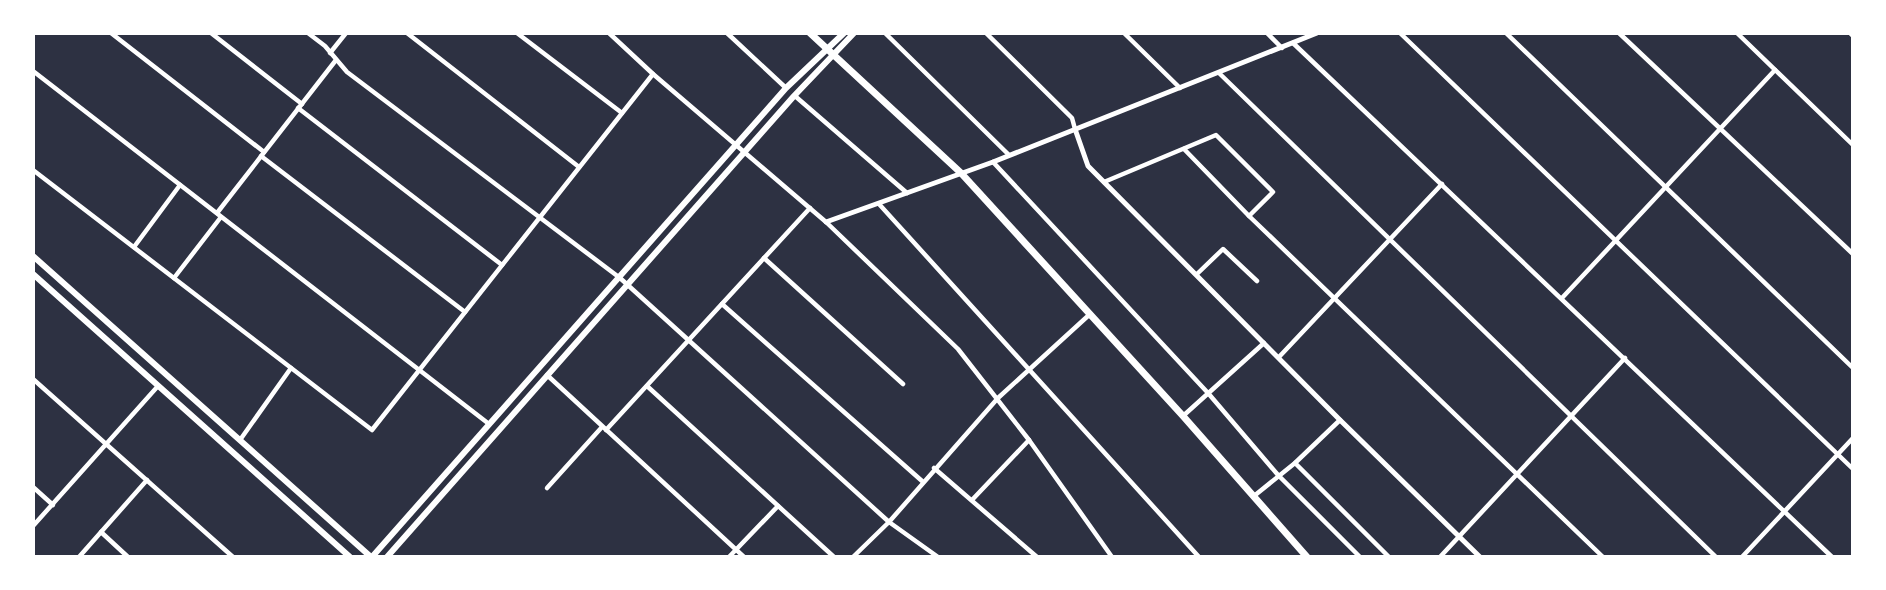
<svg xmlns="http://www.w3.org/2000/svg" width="1886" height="590" font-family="'Varela Round',sans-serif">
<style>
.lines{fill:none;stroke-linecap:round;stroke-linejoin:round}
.minor{stroke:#fff;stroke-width:4.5}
.tertiary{stroke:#fff;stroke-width:5}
.secondary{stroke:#fff;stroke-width:6}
.primary{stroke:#fff;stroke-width:7}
</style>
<rect width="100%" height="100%" fill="#2d3142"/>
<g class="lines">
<g class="minor">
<polyline points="111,33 264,152"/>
<polyline points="211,33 302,104"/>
<polyline points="308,33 325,46 347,72 620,278 889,522 938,557"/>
<polyline points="407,33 579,167"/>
<polyline points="517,33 622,113"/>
<polyline points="609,33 653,74 826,222 958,349 1029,440 1112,557"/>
<polyline points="727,33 786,88"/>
<polyline points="885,33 1009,155"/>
<polyline points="986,33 1072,118 1075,129"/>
<polyline points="1124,33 1180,88"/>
<polyline points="1267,33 1282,48"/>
<polyline points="1400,33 1853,469"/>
<polyline points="1506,33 1853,368"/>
<polyline points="1619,33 1853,254"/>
<polyline points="1737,33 1853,145"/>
<polyline points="1850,33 1853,36"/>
<polyline points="1293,43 1832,557"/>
<polyline points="330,53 346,33"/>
<polyline points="33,71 489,424"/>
<polyline points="1219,73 1716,557"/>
<polyline points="795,96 907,193"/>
<polyline points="298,108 502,265"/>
<polyline points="1184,149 1249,216 1603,557"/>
<polyline points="261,156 465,312"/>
<polyline points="993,162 1208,393 1278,475 1360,557"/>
<polyline points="33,170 372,430 653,74"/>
<polyline points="1104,182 1216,135 1273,192 1249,216"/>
<polyline points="879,204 1199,557"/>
<polyline points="217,213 336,60"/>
<polyline points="134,247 180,185"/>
<polyline points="764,258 903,384"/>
<polyline points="1197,274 1223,249 1257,281"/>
<polyline points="174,278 221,217"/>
<polyline points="1562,298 1775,70"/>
<polyline points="722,304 922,481"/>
<polyline points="1279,357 1442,184"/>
<polyline points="547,375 744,557"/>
<polyline points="33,379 233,557"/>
<polyline points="647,386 834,557"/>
<polyline points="1183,416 1264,343"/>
<polyline points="606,430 810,208"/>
<polyline points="240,440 291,368"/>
<polyline points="1295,463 1389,557"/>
<polyline points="934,468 1037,557"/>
<polyline points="33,487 53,505"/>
<polyline points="547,488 602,427"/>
<polyline points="1254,496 1295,463 1340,420"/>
<polyline points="972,500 1029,440"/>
<polyline points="33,526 158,386"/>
<polyline points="101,532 128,557"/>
<polyline points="79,557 147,480"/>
<polyline points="729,557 778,506"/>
<polyline points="853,557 889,522 998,398 1089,315"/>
<polyline points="1440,557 1625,358"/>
<polyline points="1742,557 1853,438"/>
</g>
<g class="tertiary">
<polyline points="1075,129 1088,166 1340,420 1480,557"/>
<polyline points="826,222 993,162 1317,33"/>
</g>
<g class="secondary">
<polyline points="33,256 371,557"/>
<polyline points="33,274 350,557"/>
<polyline points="372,557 786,88 844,33"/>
<polyline points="387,557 794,96 854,33"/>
</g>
<polyline class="primary" points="810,33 961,173 1183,416 1307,557"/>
</g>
<rect width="1886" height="590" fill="none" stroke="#ffffff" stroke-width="70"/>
</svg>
